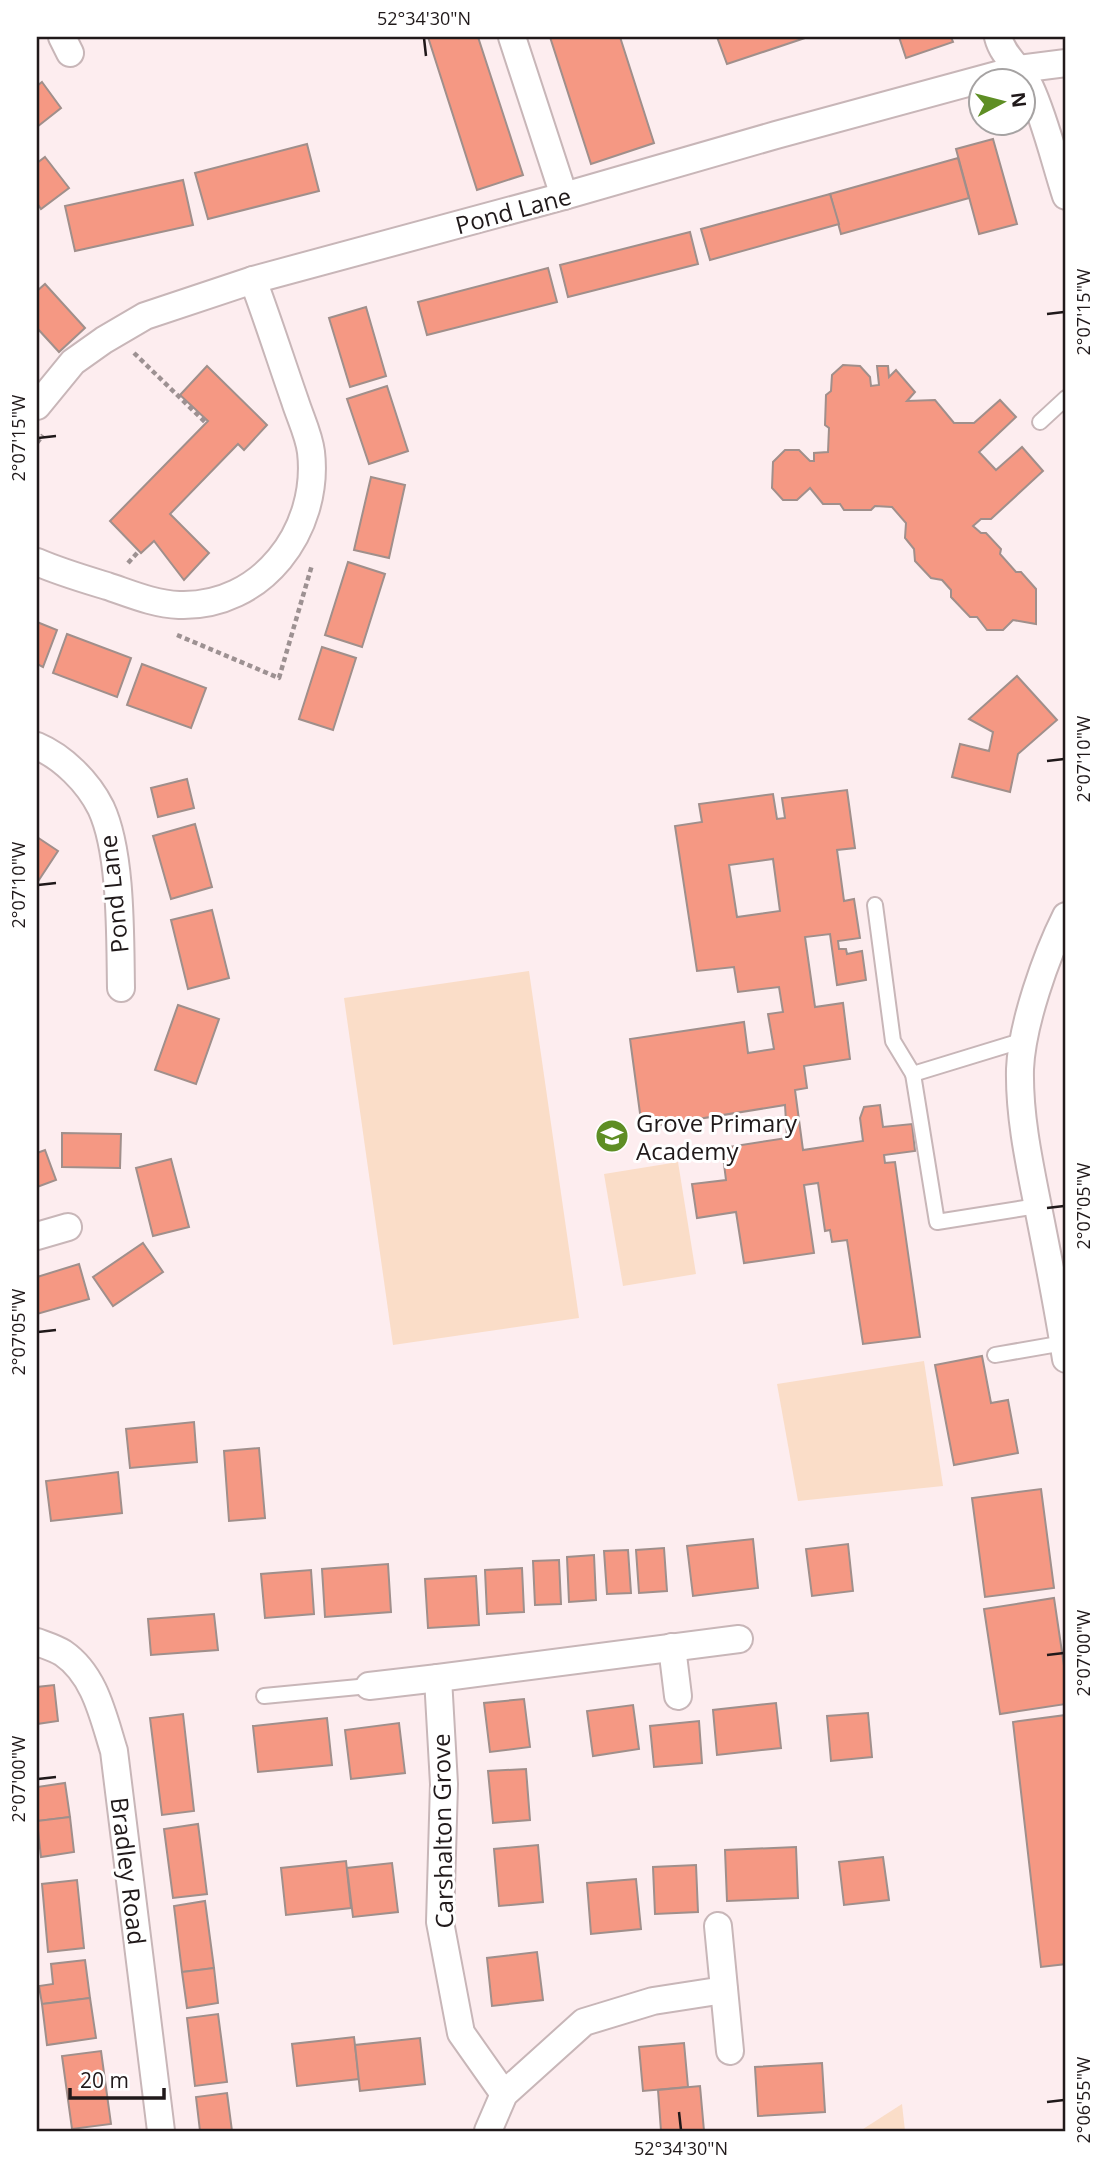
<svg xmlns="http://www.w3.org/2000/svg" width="1103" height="2168" font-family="'Open Sans',sans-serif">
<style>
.green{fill:#faddc8}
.building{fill:#f59883;stroke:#a08f8b;stroke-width:2;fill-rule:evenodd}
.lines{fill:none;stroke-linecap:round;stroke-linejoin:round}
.service-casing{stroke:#c8b6b8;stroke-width:18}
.minor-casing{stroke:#c8b6b8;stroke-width:30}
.path{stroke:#9d9192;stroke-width:4.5;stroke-dasharray:5 3.5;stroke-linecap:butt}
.service{stroke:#fff;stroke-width:14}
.minor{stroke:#fff;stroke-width:26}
.ticks{fill:none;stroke:#20191a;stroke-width:2.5}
.labels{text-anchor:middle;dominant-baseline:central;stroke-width:6;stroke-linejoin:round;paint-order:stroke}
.street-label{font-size:24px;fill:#20191a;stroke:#fff}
.poi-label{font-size:24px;fill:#20191a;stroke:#fff;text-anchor:start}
.neatline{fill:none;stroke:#20191a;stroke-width:2.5}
.ticks-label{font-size:18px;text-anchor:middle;fill:#20191a}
</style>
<rect width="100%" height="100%" fill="#fdedef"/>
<g class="green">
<polygon points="529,971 579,1318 393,1345 344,998"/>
<polygon points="678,1162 696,1274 623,1286 604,1174"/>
<polygon points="924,1361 943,1486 798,1501 777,1384"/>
<polygon points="902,2104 905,2131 860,2131"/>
</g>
<g class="building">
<polygon points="428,37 478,37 523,175 477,190"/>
<polygon points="550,37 620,37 654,143 591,164"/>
<polygon points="717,37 808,37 727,64"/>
<polygon points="899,37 951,37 953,42 906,58"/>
<polygon points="42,82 61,108 37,127 37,86"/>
<polygon points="993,139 1017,224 979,234 956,149"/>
<polygon points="307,144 319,191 208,219 195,173"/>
<polygon points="45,157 69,188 41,209 37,203 37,163"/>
<polygon points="958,158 969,198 841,234 830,194"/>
<polygon points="183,180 193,225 75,251 65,206"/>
<polygon points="830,194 839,224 710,260 701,229"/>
<polygon points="690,232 698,264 568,297 560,265"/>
<polygon points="548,268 557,302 427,335 418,302"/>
<polygon points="45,284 85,328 59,352 37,328 37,291"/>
<polygon points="366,307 386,376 350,387 329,318"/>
<polygon points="843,365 860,366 870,377 871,386 879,385 877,366 888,366 889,377 896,370 915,392 907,401 935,400 954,423 974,423 1000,400 1016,417 979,452 996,470 1022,447 1043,471 991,519 981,519 973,526 981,533 986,533 1001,549 1000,554 1016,572 1021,572 1036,589 1036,624 1013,620 1003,630 987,630 977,617 970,617 951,597 951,590 942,580 931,578 915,561 914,549 905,538 906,523 892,507 875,506 871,510 844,510 840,504 823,504 810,488 797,500 783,500 772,488 773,462 785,450 799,450 810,461 814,461 814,453 828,452 829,428 825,425 826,395 831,391 832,375"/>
<polygon points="207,366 267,425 244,450 238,444 170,514 209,553 184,580 154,541 141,553 110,521 208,421 180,395"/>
<polygon points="387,386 408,451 369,464 347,399"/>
<polygon points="371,477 405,485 389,558 354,550"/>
<polygon points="348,562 385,574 362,647 325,635"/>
<polygon points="37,622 57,630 43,667 37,664"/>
<polygon points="67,634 131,658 117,697 53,673"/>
<polygon points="322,647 356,658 333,730 299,719"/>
<polygon points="142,664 206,688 191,728 127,705"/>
<polygon points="1017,676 1057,720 1018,754 1010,792 952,777 960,744 989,751 993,732 969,719"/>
<polygon points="187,779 194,808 158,817 151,788"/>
<path d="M847,790L855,848L837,850L844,901L854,899L860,938L838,941L839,949H846L847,954L862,951L866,980L837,985L830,934L805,937L815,1007L843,1003L850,1059L804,1066L807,1088L795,1090L803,1150L863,1141L860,1118L864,1107L880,1105L883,1127L912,1124L915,1151L884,1155L885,1163L895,1162L920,1337L863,1344L847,1240L832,1242L830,1230L825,1231L818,1183L804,1185L814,1253L744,1263L736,1212L697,1218L692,1184L726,1180L722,1148L787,1138L785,1105L642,1128L630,1039L744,1022L748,1053L774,1049L768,1014L783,1012L779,987L738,992L734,967L697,971L675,826L702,822L699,804L773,794L777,819L785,818L782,798ZM773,859L780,911L737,917L729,865Z"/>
<polygon points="195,824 212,887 171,899 153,836"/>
<polygon points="37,837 58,851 37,883"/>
<polygon points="212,910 229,978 188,989 171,920"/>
<polygon points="178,1005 219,1019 196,1084 155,1070"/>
<polygon points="62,1133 121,1134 120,1168 62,1167"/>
<polygon points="45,1150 56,1180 37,1187 37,1153"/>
<polygon points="171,1159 189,1227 153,1236 136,1168"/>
<polygon points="143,1243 163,1272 113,1306 93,1277"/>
<polygon points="79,1264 89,1299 37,1314 37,1277"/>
<polygon points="982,1356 991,1403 1008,1400 1018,1453 954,1465 935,1365"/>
<polygon points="194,1422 197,1462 130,1468 126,1429"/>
<polygon points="259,1448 265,1518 229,1521 224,1451"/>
<polygon points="118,1472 122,1513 51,1521 46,1481"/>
<polygon points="1041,1489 1054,1588 985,1597 972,1498"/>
<polygon points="753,1539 758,1588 693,1596 687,1546"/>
<polygon points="848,1544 853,1591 812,1596 806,1549"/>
<polygon points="664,1548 667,1591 639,1593 636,1550"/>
<polygon points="628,1550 631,1593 607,1594 604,1551"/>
<polygon points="594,1555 596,1600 569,1602 567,1557"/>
<polygon points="559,1560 561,1604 535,1605 533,1561"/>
<polygon points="388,1564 391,1612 325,1617 322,1569"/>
<polygon points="522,1568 524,1612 487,1614 485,1570"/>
<polygon points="311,1570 314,1614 265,1618 261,1574"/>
<polygon points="476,1576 479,1625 428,1628 425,1579"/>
<polygon points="1054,1598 1066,1679 1066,1704 1000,1714 984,1609"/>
<polygon points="214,1614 218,1650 151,1655 148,1619"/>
<polygon points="54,1685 58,1721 37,1724 37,1687"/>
<polygon points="524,1699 530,1747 490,1752 484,1703"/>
<polygon points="776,1703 781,1748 717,1755 713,1710"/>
<polygon points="633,1705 639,1749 593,1756 587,1711"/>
<polygon points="868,1713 872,1757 831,1761 827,1716"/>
<polygon points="183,1714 194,1811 162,1815 150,1718"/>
<polygon points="1066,1715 1066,1964 1041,1967 1013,1722"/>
<polygon points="327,1718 332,1765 258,1772 253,1726"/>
<polygon points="699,1721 702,1763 654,1767 650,1726"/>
<polygon points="399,1723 405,1773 351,1779 345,1730"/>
<polygon points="526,1769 530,1820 493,1823 488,1771"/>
<polygon points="65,1783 70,1817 37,1821 37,1787"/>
<polygon points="70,1817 74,1852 41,1857 37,1821"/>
<polygon points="198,1824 207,1894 173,1898 164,1829"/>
<polygon points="538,1845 543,1902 499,1906 494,1849"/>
<polygon points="796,1847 798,1898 727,1901 725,1850"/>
<polygon points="883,1857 889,1900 844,1905 839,1862"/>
<polygon points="346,1861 351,1908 286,1915 281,1868"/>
<polygon points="392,1863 398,1912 353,1917 347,1868"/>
<polygon points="696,1865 698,1912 655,1914 653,1867"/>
<polygon points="636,1879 641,1929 591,1934 587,1883"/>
<polygon points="77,1880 84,1948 48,1952 42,1884"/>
<polygon points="205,1901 214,1968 182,1972 174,1906"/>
<polygon points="537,1952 543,2000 492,2006 487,1958"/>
<polygon points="85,1960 90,1998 42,2004 39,1986 53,1984 51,1964"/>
<polygon points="214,1968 218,2003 187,2008 182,1972"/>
<polygon points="90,1998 96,2038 47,2045 42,2004"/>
<polygon points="218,2014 227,2082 195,2086 187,2018"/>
<polygon points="354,2037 359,2079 297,2086 292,2044"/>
<polygon points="420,2038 425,2084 360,2091 355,2045"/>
<polygon points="684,2043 688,2087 643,2091 639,2047"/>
<polygon points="101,2051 111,2124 72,2129 62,2056"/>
<polygon points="822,2063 825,2112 758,2116 755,2067"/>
<polygon points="700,2086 704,2131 661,2131 658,2090"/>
<polygon points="227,2093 232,2131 200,2131 196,2097"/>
</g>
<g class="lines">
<defs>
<g id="service">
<polyline points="1040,422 1066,398"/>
<polyline points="875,905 893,1041 913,1074 1024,1040"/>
<polyline points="913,1074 937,1222 1037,1206"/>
<polyline points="995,1355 1064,1343"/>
<polyline points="264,1696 369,1686"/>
</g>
<g id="minor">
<polyline points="62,37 70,53"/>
<polyline points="512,37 564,196"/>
<path d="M998,37C1003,57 1021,68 1030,87C1045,119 1055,162 1066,196"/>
<polyline points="37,406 73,362 104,340 145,316 253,280 564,196 776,135 1019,69 1066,63"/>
<path d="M37,562C60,572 84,579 107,586C131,594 154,604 179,605C262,608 320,530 311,452C309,435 300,417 295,401C281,361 268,320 253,280"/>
<path d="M37,746C63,757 88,782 101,808C122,853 120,938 121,988"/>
<path d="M1066,916C1046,956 1022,1024 1020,1069C1019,1115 1029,1162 1038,1207C1048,1257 1058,1308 1066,1359"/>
<polyline points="37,1236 68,1227"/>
<path d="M37,1642C45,1645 55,1648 63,1653C95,1675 103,1716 114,1751L161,2131"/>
<polyline points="672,1647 678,1696"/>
<polyline points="369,1686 438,1678"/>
<polyline points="718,1926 730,2051"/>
<polyline points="504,2094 461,2033 440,1922 444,1784 438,1678 739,1639"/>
<polyline points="488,2131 504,2094 584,2022 653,2001 724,1990"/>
</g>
</defs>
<use href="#service" class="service-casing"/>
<use href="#minor" class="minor-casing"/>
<g class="path">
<polyline points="134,353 206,423"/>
<polyline points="37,443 43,435"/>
<polyline points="128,563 139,551"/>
<polyline points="177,635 279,678 312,565"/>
</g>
<use href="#service" class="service"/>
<use href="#minor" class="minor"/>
</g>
<path class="ticks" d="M424,38L426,56M1047,314L1064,312M38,438L56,436M1047,761L1064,759M38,885L56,883M1047,1208L1064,1206M38,1332L56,1330M1047,1655L1064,1653M38,1779L56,1777M1047,2102L1064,2100M679,2112L681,2130"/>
<defs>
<symbol id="school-disc" viewBox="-11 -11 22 22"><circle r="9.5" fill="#5e8e24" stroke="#fff"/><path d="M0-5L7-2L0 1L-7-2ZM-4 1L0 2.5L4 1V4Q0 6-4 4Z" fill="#fff"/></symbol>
</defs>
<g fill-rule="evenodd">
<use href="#school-disc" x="593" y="1117" width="38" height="38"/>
</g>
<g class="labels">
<g class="street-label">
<text transform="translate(513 210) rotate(-15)">Pond Lane</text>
<text transform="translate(113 894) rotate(-96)">Pond Lane</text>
<text transform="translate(442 1831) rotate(-91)">Carshalton Grove</text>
<text transform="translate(129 1871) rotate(83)">Bradley Road</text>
</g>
<g class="poi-label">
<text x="636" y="1122">Grove Primary<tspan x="636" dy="28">Academy</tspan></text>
</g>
</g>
<rect width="1103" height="2168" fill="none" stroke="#ffffff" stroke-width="77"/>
<g transform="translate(1002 102) rotate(83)"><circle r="33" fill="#ffffff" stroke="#a6a3a3" stroke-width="2"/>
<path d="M0-5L12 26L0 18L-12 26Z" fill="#5e8e24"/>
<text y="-10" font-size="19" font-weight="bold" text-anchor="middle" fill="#20191a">N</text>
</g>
<path d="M70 2088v10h94v-10" fill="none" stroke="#20191a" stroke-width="3.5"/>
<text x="80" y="2088" font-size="21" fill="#20191a" stroke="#ffffff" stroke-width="5" paint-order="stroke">20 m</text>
<rect x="38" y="38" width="1026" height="2092" class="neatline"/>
<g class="ticks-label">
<text x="424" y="25">52°34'30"N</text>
<text transform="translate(1084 312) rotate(-90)" y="6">2°07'15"W</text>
<text transform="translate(19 438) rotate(-90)" y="6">2°07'15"W</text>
<text transform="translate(1084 759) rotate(-90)" y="6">2°07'10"W</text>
<text transform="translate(19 885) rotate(-90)" y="6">2°07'10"W</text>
<text transform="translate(1084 1206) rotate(-90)" y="6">2°07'05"W</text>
<text transform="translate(19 1332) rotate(-90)" y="6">2°07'05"W</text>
<text transform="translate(1084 1653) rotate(-90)" y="6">2°07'00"W</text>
<text transform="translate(19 1779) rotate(-90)" y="6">2°07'00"W</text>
<text transform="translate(1084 2100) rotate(-90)" y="6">2°06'55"W</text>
<text x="681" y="2155">52°34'30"N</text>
</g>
</svg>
